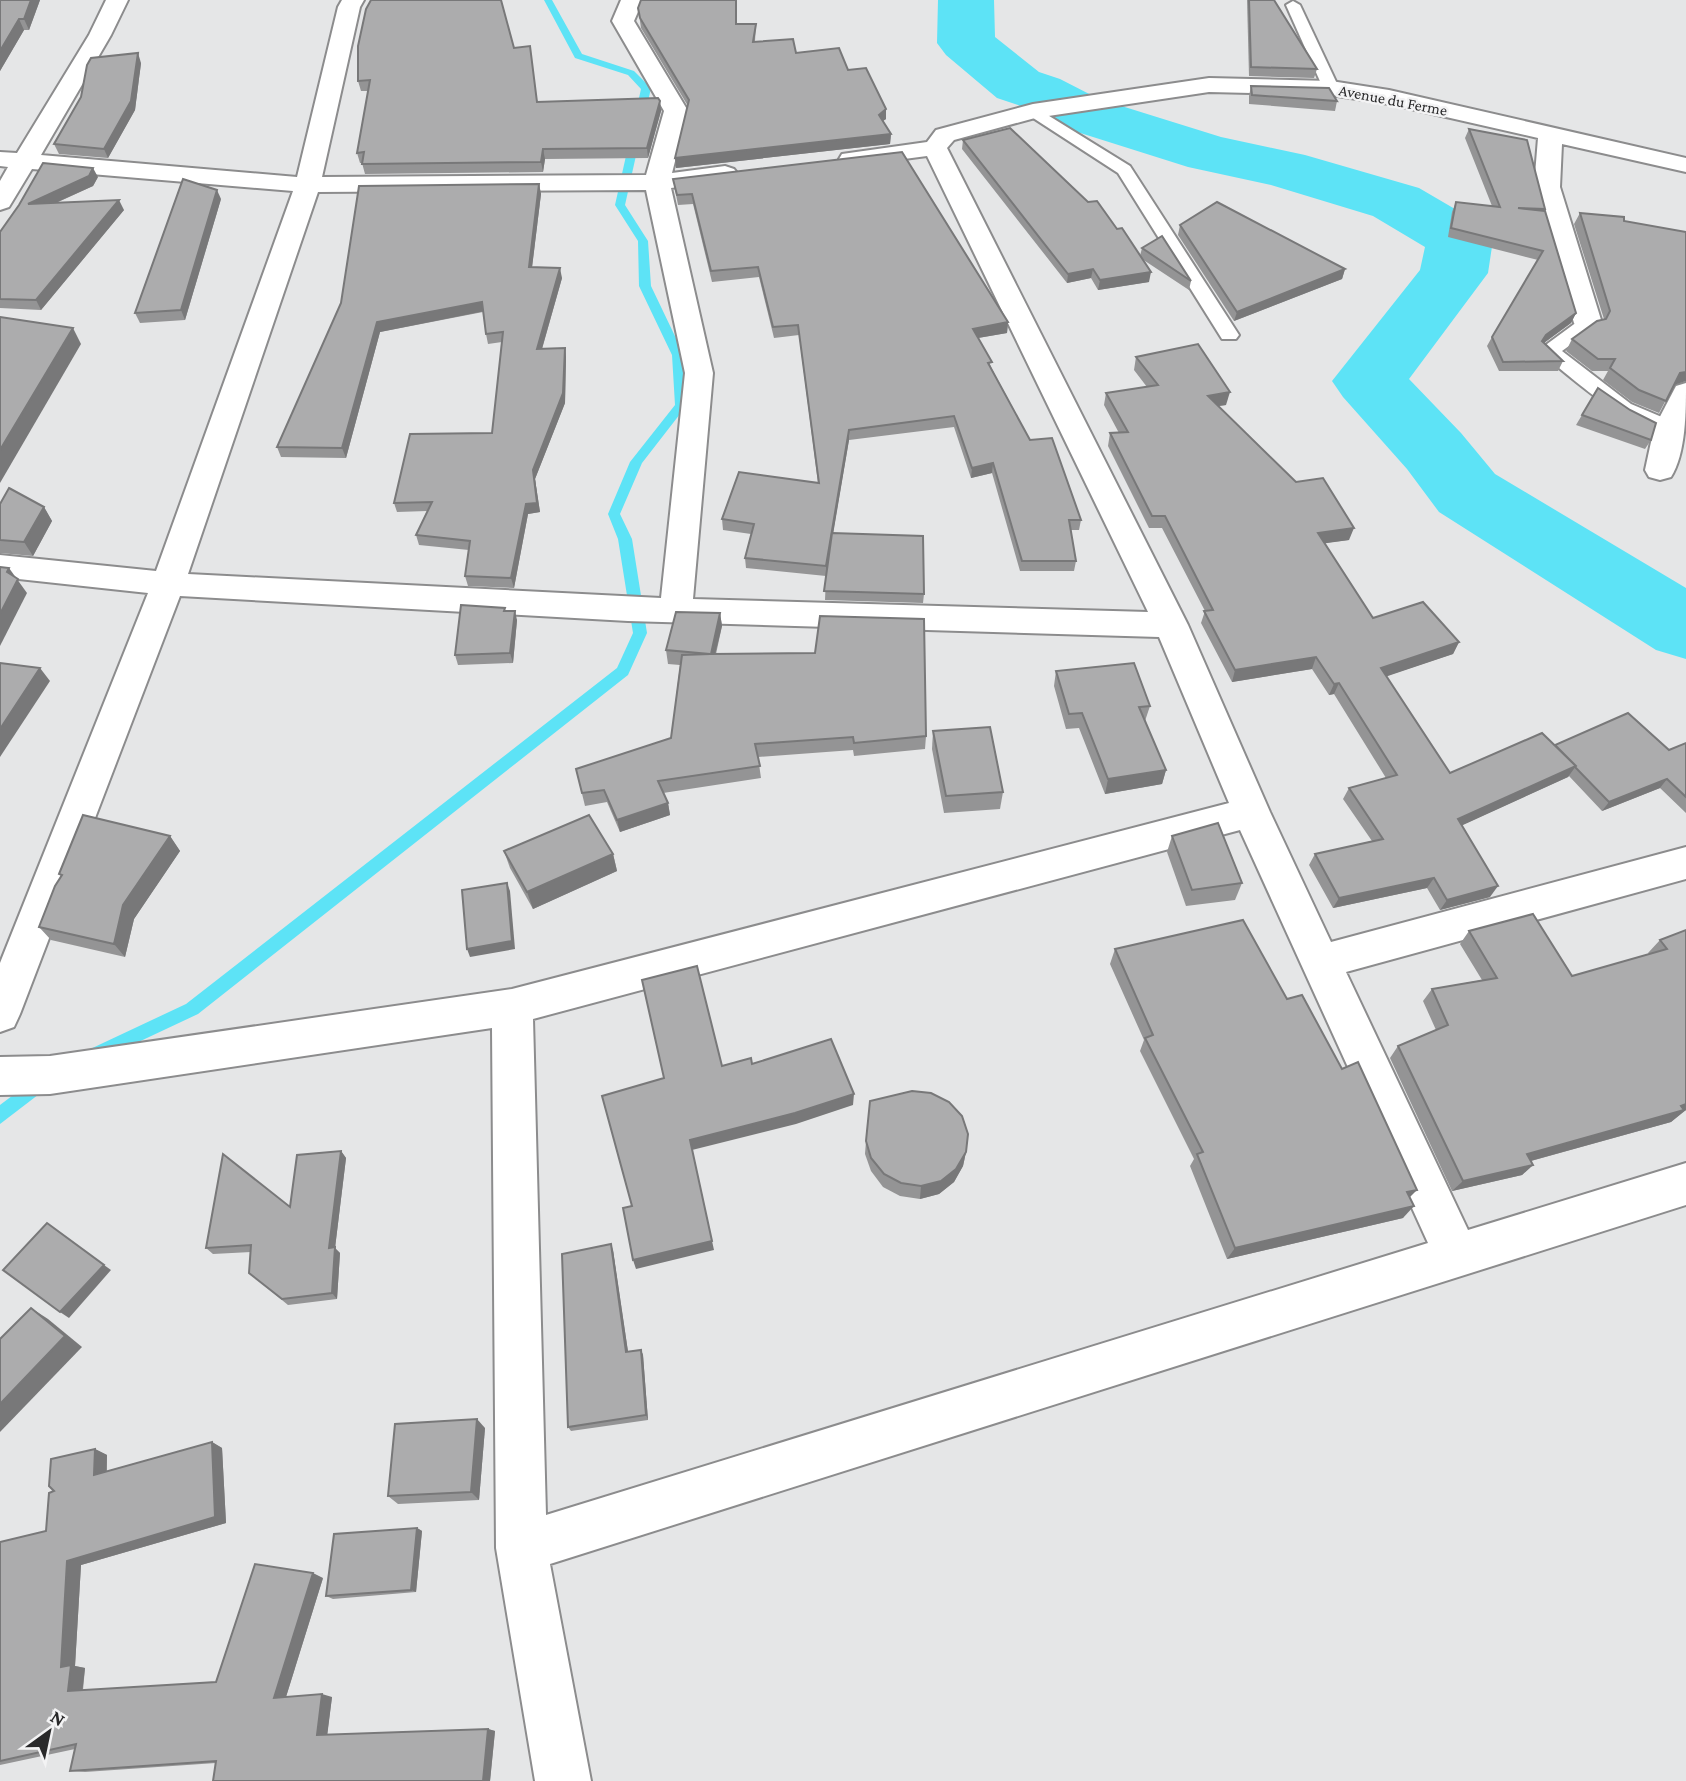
<svg xmlns="http://www.w3.org/2000/svg" width="1686" height="1781" font-family="'Crimson Pro',serif">
<style>
.lines{fill:none;stroke-linecap:round;stroke-linejoin:round}
.stream{fill:#5de3f6;fill-rule:evenodd}
.river{fill:#5de3f6;fill-rule:evenodd}
.lane-casing{stroke:#8c8c8d;stroke-width:4}
.street-casing{stroke:#8c8c8d;stroke-width:4}
.lane{fill:#fff;fill-rule:evenodd}
.street{fill:#fff;fill-rule:evenodd}
.wall{fill:#949495}
.shaded-wall{fill:#787879}
.building{fill:#acacad;stroke:#787879;stroke-width:2}
.labels{text-anchor:middle;dominant-baseline:central;stroke-width:5;stroke-linejoin:round;paint-order:stroke}
.far-street-label{font-size:16px;fill:#29292a;stroke:#f3f3f4}
</style>
<rect width="100%" height="100%" fill="#e5e6e7"/>
<g class="lines">
<g class="stream">
<polygon points="544,0 552,0 582,54 634,71 651,88 625,205 648,241 651,286 684,355 687,405 642,463 620,514 632,539 647,633 628,675 198,1014 98,1061 92,1064 86,1061 83,1056 86,1051 186,1004 617,668 633,633 618,539 608,514 630,462 675,405 672,355 639,286 638,241 615,205 641,89 628,75 575,58"/>
<polygon points="41,1074 47,1076 50,1082 47,1088 0,1124 0,1105"/>
</g>
<polygon class="river" points="938,0 994,0 995,37 1039,72 1060,79 1099,99 1221,137 1305,155 1419,188 1484,226 1493,240 1488,273 1409,379 1461,433 1495,474 1686,588 1686,659 1656,650 1439,512 1407,469 1343,397 1332,381 1420,270 1425,247 1373,216 1271,185 1188,167 1055,125 1018,105 997,98 946,55 937,43"/>
<defs>
<g id="lane">
<polygon points="1293,1 1300,5 1339,88 1337,91 1325,91 1323,88 1286,5"/>
<polygon points="1033,106 1130,166 1239,335 1236,339 1222,339 1118,173 1027,114 1025,111"/>
<path d="M1588,317L1595,319L1597,323L1595,327L1562,351L1631,404L1676,423L1679,428L1676,433C1642,442 1570,376 1543,355L1540,351L1543,347L1581,319Z"/>
</g>
<g id="street">
<path d="M106,0H128L111,35L41,155L297,177L338,7L342,0H364L360,7L322,177L646,175L664,111L612,21L621,0H643L634,21L688,111L672,173L725,166L734,169L738,174L734,179L671,188L713,373L693,599L1148,612L927,156L851,166L842,164L839,159L842,154L927,142L936,130L1033,104L1209,78L1331,81L1389,90L1686,158V172L1562,144L1560,187L1602,323L1598,329L1588,331L1578,329L1574,323L1534,187L1538,138L1389,104L1331,95L1209,92L1035,118L954,140L947,148L1188,625L1270,812L1331,942L1686,847V879L1346,972L1468,1230L1686,1163V1205L550,1564L591,1781H535L496,1548L492,1028L50,1094L0,1095V1057L50,1056L512,989L1229,803L1159,637L628,621L180,596L20,1014L14,1027L0,1032V963L148,593L0,577V555L156,571L293,191L32,169L9,207L0,210V181L8,167L0,166V152L17,153L89,35ZM646,190L685,373L661,598L188,574L318,192ZM1240,830L1428,1243L546,1515L533,1019Z"/>
<path d="M1686,383C1686,411 1686,453 1671,477L1660,480L1649,477L1645,470L1654,428L1676,386Z"/>
</g>
</defs>
<use href="#lane" class="lane-casing"/>
<use href="#street" class="street-casing"/>
<use href="#lane" class="lane"/>
<use href="#street" class="street"/>
</g>
<g class="wall">
<polygon points="0,0 40,0 29,30 24,30 0,71"/>
<polygon points="641,0 736,0 736,24 756,24 755,41 796,53 848,70 886,119 883,121 891,134 890,144 676,168 675,158 688,106 641,28 638,8"/>
<polygon points="1247,0 1274,0 1317,69 1314,78 1249,76"/>
<polygon points="514,48 538,102 660,101 661,111 648,158 545,159 543,172 365,174 362,163 360,163 357,153 368,91 361,91 358,81"/>
<polygon points="141,63 135,110 108,158 59,154 54,144"/>
<polygon points="1251,86 1337,101 1335,111 1249,104 1249,96"/>
<polygon points="1469,129 1545,209 1544,211 1576,313 1571,323 1544,343 1563,361 1558,371 1499,371 1487,346 1492,337 1538,260 1448,237 1452,212 1456,202 1492,206 1465,138"/>
<polygon points="963,140 1088,202 1117,229 1140,256 1142,248 1191,281 1189,290 1142,259 1149,282 1098,290 1091,278 1067,283 962,149"/>
<polygon points="98,177 93,186 56,203 124,210 41,310 0,308 0,232"/>
<polygon points="673,179 1008,322 1007,333 978,338 992,369 1030,440 1081,520 1079,530 1070,530 1076,561 1074,571 1020,571 992,473 971,478 954,427 849,440 833,533 924,594 923,603 825,600 826,576 746,568 745,558 751,534 723,530 722,519 818,483 799,335 774,338 759,277 712,282 693,204 678,205"/>
<polygon points="539,184 541,194 532,267 562,278 542,349 565,348 566,357 565,403 535,479 540,512 528,514 514,588 468,586 465,576 469,550 419,545 416,535 427,511 397,512 394,503 492,433 502,342 488,344 486,334 483,312 380,332 346,458 281,457 277,447 341,303"/>
<polygon points="221,199 185,320 140,323 135,313"/>
<polygon points="1580,213 1624,221 1674,385 1659,413 1632,402 1603,380 1608,371 1592,371 1566,351 1572,339 1604,319 1574,224"/>
<polygon points="1180,225 1345,269 1342,279 1234,321 1178,235"/>
<polygon points="1136,357 1226,405 1218,406 1349,540 1324,543 1373,618 1459,642 1453,654 1386,676 1450,773 1555,746 1669,750 1686,743 1686,813 1660,788 1602,811 1569,776 1568,777 1462,825 1490,897 1440,910 1427,888 1333,908 1309,865 1315,854 1372,841 1343,799 1349,788 1386,778 1334,694 1329,695 1312,669 1232,682 1201,623 1205,611 1162,528 1149,528 1108,446 1110,433 1119,433 1104,405 1106,393 1147,387 1134,370"/>
<polygon points="1582,415 1651,440 1645,449 1576,425"/>
<polygon points="0,504 44,507 52,521 33,556 0,553"/>
<polygon points="506,611 517,620 513,663 458,665 455,655"/>
<polygon points="720,613 722,626 716,654 926,736 925,749 854,756 853,750 758,757 761,778 663,793 668,803 670,815 620,832 607,802 585,806 576,769 671,738 680,665 668,664 666,650"/>
<polygon points="1056,671 1150,706 1145,721 1166,770 1162,784 1105,794 1079,728 1066,729 1054,686"/>
<polygon points="933,731 1003,792 1000,809 944,813 932,749"/>
<polygon points="170,836 180,851 134,919 125,957 51,940 39,927 61,876 59,874"/>
<polygon points="1172,836 1242,883 1235,900 1186,906 1167,852"/>
<polygon points="504,851 613,854 617,871 533,909 510,868"/>
<polygon points="1686,930 1684,1111 1671,1122 1531,1161 1533,1165 1522,1175 1452,1191 1390,1058 1398,1046 1436,1030 1423,1001 1432,989 1482,980 1460,944 1469,931 1572,976 1649,954 1648,953 1660,940"/>
<polygon points="1115,949 1287,999 1409,1198 1403,1218 1227,1259 1190,1166 1194,1159 1140,1051 1144,1040 1110,964"/>
<polygon points="866,1141 966,1152 963,1166 954,1182 939,1194 920,1199 900,1196 883,1187 871,1171 865,1154"/>
<polygon points="341,1151 346,1158 335,1248 340,1253 337,1299 288,1305 249,1273 251,1252 213,1254 206,1248 290,1207"/>
<polygon points="613,1250 628,1352 641,1350 643,1355 648,1420 571,1431 568,1427"/>
<polygon points="485,1428 479,1500 398,1504 388,1496"/>
<polygon points="212,1442 222,1448 226,1523 81,1565 75,1666 85,1668 83,1690 216,1682 323,1578 286,1697 332,1697 327,1735 488,1729 495,1731 490,1781 213,1781 216,1763 85,1772 70,1771 75,1749 0,1765 0,1542 46,1531 54,1491 95,1449 107,1455 107,1471"/>
<polygon points="417,1528 422,1531 416,1592 333,1599 326,1596"/>
</g>
<g class="shaded-wall">
<polygon points="31,0 40,0 29,30 24,19"/>
<polygon points="19,19 24,30 0,71 0,51"/>
<polygon points="138,53 141,63 135,110 108,158 104,149"/>
<polygon points="660,101 661,111 648,158 647,148"/>
<polygon points="886,109 886,119 878,124 879,115"/>
<polygon points="891,134 890,144 676,168 675,158"/>
<polygon points="543,149 545,159 543,172 541,162"/>
<polygon points="93,168 98,177 93,186 33,213 28,204"/>
<polygon points="539,184 541,194 531,276 529,267"/>
<polygon points="217,190 221,199 185,320 181,310"/>
<polygon points="119,200 124,210 41,310 36,300"/>
<polygon points="560,268 562,278 539,359 537,349"/>
<polygon points="1093,269 1091,278 1067,283 1068,274"/>
<polygon points="1345,269 1342,279 1234,321 1237,312"/>
<polygon points="1151,272 1149,282 1098,290 1100,280"/>
<polygon points="482,302 485,311 380,332 346,458 342,448 377,322"/>
<polygon points="1576,313 1571,323 1541,345 1542,341 1546,335"/>
<polygon points="1008,322 1007,333 972,339 973,329"/>
<polygon points="73,328 81,344 0,483 0,450"/>
<polygon points="565,348 566,357 565,403 535,479 540,512 528,514 514,588 511,578 533,470"/>
<polygon points="1686,372 1686,381 1674,385 1680,373"/>
<polygon points="1230,392 1226,405 1204,408 1208,396"/>
<polygon points="849,430 849,440 826,576 826,566"/>
<polygon points="993,463 992,473 971,478 972,468"/>
<polygon points="44,507 52,521 33,556 24,542"/>
<polygon points="1354,528 1349,540 1313,545 1318,533"/>
<polygon points="9,568 27,593 0,646 0,614 7,572"/>
<polygon points="515,611 517,620 513,663 510,653"/>
<polygon points="720,613 722,626 712,667 711,654"/>
<polygon points="1459,642 1453,654 1376,680 1381,668"/>
<polygon points="1316,657 1312,669 1232,682 1235,670"/>
<polygon points="40,668 50,681 0,757 0,729"/>
<polygon points="1339,683 1334,694 1329,695 1334,684"/>
<polygon points="1576,766 1568,777 1452,830 1458,819"/>
<polygon points="1166,770 1162,784 1105,794 1108,779"/>
<polygon points="1667,779 1660,788 1602,811 1609,802"/>
<polygon points="668,803 670,815 620,832 617,820"/>
<polygon points="170,836 180,851 134,919 125,957 114,944 123,905"/>
<polygon points="613,854 617,871 533,909 527,892"/>
<polygon points="1434,878 1427,888 1333,908 1339,898"/>
<polygon points="507,883 510,891 515,949 470,957 467,949"/>
<polygon points="1498,886 1490,897 1440,910 1447,900"/>
<polygon points="854,1094 853,1105 796,1124 692,1150 714,1250 636,1269 633,1260 690,1140"/>
<polygon points="1686,1104 1686,1110 1671,1122 1516,1165 1527,1154"/>
<polygon points="341,1151 346,1158 335,1248 340,1253 337,1299 332,1293 329,1248"/>
<polygon points="966,1152 963,1166 954,1182 939,1194 920,1199 921,1186"/>
<polygon points="1533,1165 1522,1175 1452,1191 1463,1181"/>
<polygon points="1417,1190 1406,1201 1407,1192"/>
<polygon points="1414,1206 1403,1218 1227,1259 1235,1248"/>
<polygon points="611,1244 613,1250 629,1358 626,1352"/>
<polygon points="104,1265 111,1270 69,1318 60,1312"/>
<polygon points="31,1308 48,1319 82,1347 0,1432 0,1404"/>
<polygon points="641,1350 643,1355 648,1420 646,1415"/>
<polygon points="477,1419 485,1428 479,1500 471,1492"/>
<polygon points="212,1442 222,1448 226,1523 81,1565 75,1666 85,1668 82,1694 68,1691 61,1667 67,1561"/>
<polygon points="95,1449 107,1455 106,1480 94,1475"/>
<polygon points="417,1528 422,1531 416,1592 411,1590"/>
<polygon points="313,1573 323,1578 285,1700 274,1698"/>
<polygon points="322,1694 332,1697 327,1737 317,1735"/>
<polygon points="488,1729 495,1731 490,1781 483,1781"/>
</g>
<g class="building">
<polygon points="0,0 31,0 24,19 19,19 0,51"/>
<polygon points="371,0 501,0 514,48 530,46 537,102 658,98 660,101 647,148 543,149 541,162 362,164 364,152 357,153 370,80 358,81 358,46 366,9"/>
<polygon points="641,0 736,0 736,24 756,24 753,42 793,39 796,53 839,48 848,70 866,68 886,109 879,115 891,134 675,158 689,100 640,18 638,8"/>
<polygon points="1249,0 1274,0 1317,69 1251,67"/>
<polygon points="138,53 131,101 104,149 54,144 81,97 87,65 91,58"/>
<polygon points="1251,86 1329,88 1337,101 1252,95"/>
<polygon points="1010,128 1088,202 1097,201 1117,229 1122,228 1151,272 1100,280 1093,269 1068,274 963,140"/>
<polygon points="1469,129 1527,140 1545,209 1518,208 1545,211 1576,313 1546,335 1542,341 1563,361 1503,362 1492,337 1543,251 1451,228 1456,202 1500,207"/>
<polygon points="902,152 1008,322 973,329 992,362 988,363 1030,440 1052,438 1081,520 1069,520 1076,561 1022,561 993,463 972,468 954,416 849,430 826,566 745,558 754,524 722,519 739,472 819,483 798,325 773,327 758,267 711,271 692,194 677,195 673,179"/>
<polygon points="43,163 93,168 89,176 28,204 119,200 36,300 0,299 0,232 19,205"/>
<polygon points="183,179 217,190 181,310 135,313"/>
<polygon points="539,184 529,267 560,268 537,349 565,348 563,393 533,470 537,503 526,504 511,578 465,576 470,541 416,535 432,502 394,503 410,434 492,433 503,332 486,334 482,302 377,322 342,448 277,447 341,303 359,186"/>
<polygon points="1217,202 1345,269 1237,312 1180,225"/>
<polygon points="1580,213 1624,217 1624,221 1686,232 1686,372 1680,373 1666,401 1639,390 1610,368 1615,359 1598,359 1572,339 1597,321 1606,319 1610,311"/>
<polygon points="1162,236 1191,281 1142,248"/>
<polygon points="0,317 73,328 0,450"/>
<polygon points="1198,344 1230,392 1208,396 1296,482 1323,478 1354,528 1318,533 1373,618 1423,602 1459,642 1381,668 1450,773 1542,733 1576,766 1458,819 1498,886 1447,900 1434,878 1339,898 1315,854 1383,839 1349,788 1397,775 1339,683 1334,684 1316,657 1235,670 1204,611 1213,610 1165,516 1152,516 1110,433 1128,432 1106,393 1158,385 1136,357"/>
<polygon points="1598,388 1630,410 1656,423 1651,440 1582,415"/>
<polygon points="9,488 44,507 24,542 0,540 0,504"/>
<polygon points="832,533 923,536 924,594 824,591"/>
<polygon points="0,567 9,568 7,572 18,579 0,614"/>
<polygon points="461,605 505,608 504,611 515,611 510,653 455,655"/>
<polygon points="676,612 720,613 711,654 815,653 820,616 924,619 926,736 854,743 853,737 755,744 760,766 658,781 668,803 617,820 604,790 582,793 576,769 671,738 682,655 710,654 666,650"/>
<polygon points="0,663 40,668 0,729"/>
<polygon points="1134,663 1150,706 1139,707 1166,770 1108,779 1082,713 1069,714 1056,671"/>
<polygon points="1628,713 1669,750 1686,743 1686,797 1667,779 1609,802 1575,767 1576,766 1555,745"/>
<polygon points="990,727 1003,792 946,796 933,731"/>
<polygon points="83,815 170,836 123,905 114,944 39,927 55,886 62,875 59,874"/>
<polygon points="589,815 613,854 527,892 504,851"/>
<polygon points="1218,823 1242,883 1192,890 1172,836"/>
<polygon points="507,883 512,941 467,949 462,890"/>
<polygon points="1533,914 1572,976 1667,949 1660,940 1686,930 1686,1104 1681,1106 1684,1110 1527,1154 1533,1165 1463,1181 1398,1046 1448,1025 1432,989 1497,978 1469,931"/>
<polygon points="1243,920 1287,999 1302,995 1342,1069 1358,1062 1417,1190 1407,1192 1414,1206 1235,1248 1197,1154 1203,1152 1145,1038 1153,1035 1115,949"/>
<polygon points="697,966 722,1066 751,1058 752,1064 831,1039 854,1094 795,1113 690,1140 712,1241 633,1260 623,1208 632,1206 602,1096 664,1078 642,980"/>
<polygon points="912,1091 931,1093 949,1102 962,1116 968,1134 966,1152 956,1169 941,1181 921,1186 901,1183 884,1174 871,1158 866,1141 870,1101"/>
<polygon points="341,1151 329,1248 335,1247 332,1293 282,1299 249,1273 251,1245 206,1248 223,1154 290,1207 297,1155"/>
<polygon points="47,1223 104,1265 60,1312 3,1270"/>
<polygon points="611,1244 626,1352 641,1350 646,1415 568,1427 562,1254"/>
<polygon points="31,1308 65,1336 0,1404 0,1339"/>
<polygon points="477,1419 471,1492 388,1496 395,1424"/>
<polygon points="212,1442 215,1517 67,1561 61,1667 71,1665 68,1691 216,1682 255,1564 313,1573 274,1698 322,1694 317,1735 488,1729 483,1781 213,1781 216,1761 70,1771 76,1744 0,1761 0,1542 46,1531 49,1493 54,1491 49,1486 51,1459 95,1449 94,1475"/>
<polygon points="417,1528 411,1590 326,1596 334,1534"/>
</g>
<g class="labels">
<g class="far-street-label">
<text transform="translate(1393 100) rotate(11)">Avenue du Ferme</text>
</g>
</g>
<g transform="translate(49 1732) rotate(33)" stroke="#f3f3f4" stroke-width="5" paint-order="stroke">
<path d="M0-5L12 26L0 18L-12 26Z" fill="#29292a"/>
<text y="-10" font-size="19" font-weight="bold" text-anchor="middle" fill="#29292a">N</text>
</g>
</svg>
